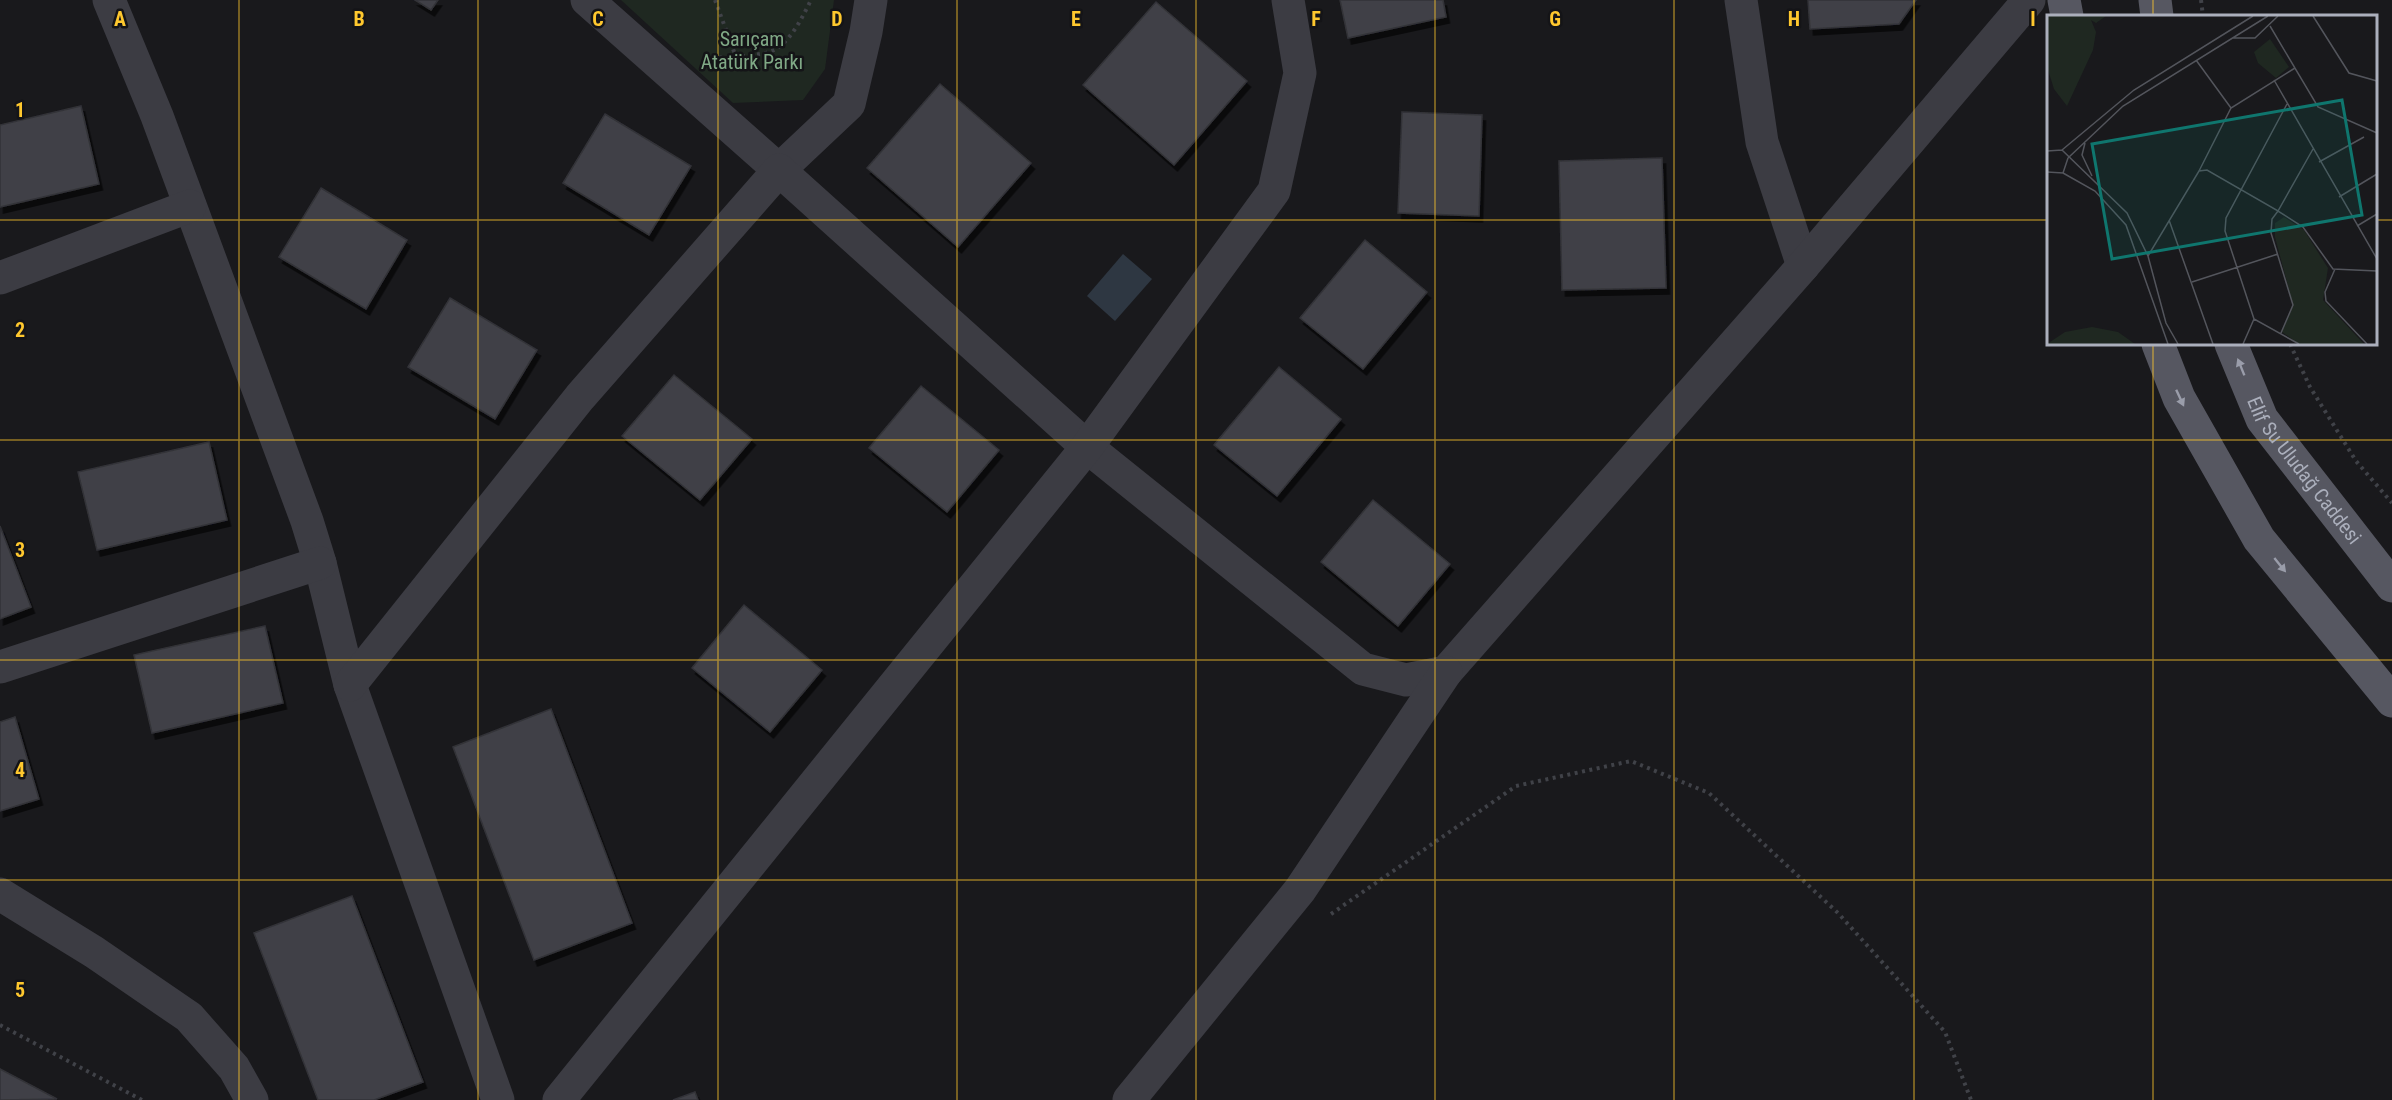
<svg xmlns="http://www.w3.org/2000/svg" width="2392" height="1100" font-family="'Roboto Condensed',sans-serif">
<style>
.green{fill:#1f2821}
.water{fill:#2e3742}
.building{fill:#404146;stroke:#333338;stroke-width:1.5;filter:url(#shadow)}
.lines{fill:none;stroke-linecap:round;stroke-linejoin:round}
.path{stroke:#404248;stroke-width:4;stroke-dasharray:3 4.5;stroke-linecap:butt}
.minor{stroke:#3c3c43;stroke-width:33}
.major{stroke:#565761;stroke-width:33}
.oneway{fill:#9a9daa}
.grid{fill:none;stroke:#ffc82e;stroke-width:1.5;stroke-opacity:0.55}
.labels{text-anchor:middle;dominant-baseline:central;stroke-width:5;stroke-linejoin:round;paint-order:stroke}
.park-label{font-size:20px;fill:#80a986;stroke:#141417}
.street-label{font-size:20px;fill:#abafbc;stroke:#141417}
.inset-road{fill:none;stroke:#53555c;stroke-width:1.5}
.view{fill:#0f766e;fill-opacity:0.15;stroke:#0f766e;stroke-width:3}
.inset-edge{fill:none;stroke:#abafbc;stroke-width:3}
.grid-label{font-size:20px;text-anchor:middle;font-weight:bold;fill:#ffc82e;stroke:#141417;stroke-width:5;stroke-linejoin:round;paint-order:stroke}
</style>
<defs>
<filter id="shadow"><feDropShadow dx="3.5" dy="6" stdDeviation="0" flood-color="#0009"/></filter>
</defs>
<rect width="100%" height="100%" fill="#19191c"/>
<polygon class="green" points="621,0 834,0 825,69 803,100 733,103"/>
<polygon class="water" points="1123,254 1152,279 1115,321 1087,296"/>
<g class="building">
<polygon points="415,0 438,0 431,10"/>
<polygon points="1340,0 1443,0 1446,17 1348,38"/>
<polygon points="1808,0 1916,0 1899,24 1810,29"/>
<polygon points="1156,2 1247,81 1174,165 1083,85"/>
<polygon points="940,84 1031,163 958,247 867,168"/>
<polygon points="81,106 99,184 0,207 0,125"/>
<polygon points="1402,112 1482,115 1479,216 1398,213"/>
<polygon points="605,114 691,166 649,235 563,183"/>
<polygon points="1662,158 1666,288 1562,290 1559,161"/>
<polygon points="321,188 407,240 366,309 279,257"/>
<polygon points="1365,240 1427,292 1363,369 1300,318"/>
<polygon points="450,298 537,350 495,419 408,367"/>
<polygon points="1279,367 1341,419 1277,496 1214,445"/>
<polygon points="674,375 752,439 700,500 622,436"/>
<polygon points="921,386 999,450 947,512 869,448"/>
<polygon points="209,442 227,520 97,550 78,472"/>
<polygon points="1373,500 1450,564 1398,626 1321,562"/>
<polygon points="0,526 31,607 0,619"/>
<polygon points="744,605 822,670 770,732 692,668"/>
<polygon points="265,626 283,703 152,733 134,655"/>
<polygon points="551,709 632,923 534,960 453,747"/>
<polygon points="15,717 39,799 0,811 0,722"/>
<polygon points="352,896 423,1082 374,1100 318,1100 254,933"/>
<polygon points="0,1069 57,1099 0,1100"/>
<polygon points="695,1092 698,1100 673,1100"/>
</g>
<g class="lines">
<g class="path">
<polyline points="715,0 736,57"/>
<polyline points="2201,0 2203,16"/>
<path d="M712,58C728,57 761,57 776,49C792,39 803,16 811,0"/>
<polyline points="2290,344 2310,387 2356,461 2392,503"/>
<polyline points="1331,914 1516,786 1631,761 1709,793 1838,913 1945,1032 1971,1100"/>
<polyline points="0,1025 142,1100"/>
</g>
<g class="minor">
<polyline points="109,0 157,116 307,521 320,563 350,685 498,1100"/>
<polyline points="587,0 779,170 849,104 866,32 871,0"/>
<polyline points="1741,0 1762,142 1803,266"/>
<polyline points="0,278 190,206"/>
<polyline points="0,667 320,563"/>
<polyline points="350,685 580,397 779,170 1087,447 1363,669 1406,680 1446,672 1803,266 2029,0"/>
<polyline points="0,894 94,952 189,1017 234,1068 252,1100"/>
<polyline points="559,1100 1087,447 1274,191 1300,73 1288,0"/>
<polyline points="1129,1100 1300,890 1446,672"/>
</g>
<g class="major">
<polyline points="2064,0 2067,16"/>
<polyline points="2155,0 2157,16"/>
<polyline points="2158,344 2179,398 2259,539 2392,701"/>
<path id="s1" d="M2231,344L2262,419L2392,586"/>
</g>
</g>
<defs><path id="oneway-solid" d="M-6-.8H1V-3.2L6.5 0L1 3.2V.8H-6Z" transform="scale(1.5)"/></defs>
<g class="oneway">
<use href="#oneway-solid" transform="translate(2241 367) rotate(-112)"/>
<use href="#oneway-solid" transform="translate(2180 398) rotate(65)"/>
<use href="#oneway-solid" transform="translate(2280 565) rotate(51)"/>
</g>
<path class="grid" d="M239,0V1100M478,0V1100M718,0V1100M957,0V1100M1196,0V1100M1435,0V1100M1674,0V1100M1914,0V1100M2153,0V16M0,220H2048M2376,220H2392M2153,344V1100M0,440H2392M0,660H2392M0,880H2392"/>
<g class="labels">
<g class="park-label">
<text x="752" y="39">Sarıçam<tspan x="752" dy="23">Atatürk Parkı</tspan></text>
</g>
<g class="street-label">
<text stroke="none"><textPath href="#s1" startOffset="147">Elif Su Uludağ Caddesi</textPath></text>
</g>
</g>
<g transform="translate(2047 15)">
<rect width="330" height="330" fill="#19191c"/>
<path d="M0,1H59L49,8L44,5L49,17L46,35L20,91L7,74L1,55ZM223,24L242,52L229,63L211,48L207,37ZM237,202L257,215L281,253L276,285L317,329H252L235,317L246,290L228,222V208ZM45,312L71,317L88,329H0L18,317Z" fill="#1f2821"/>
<path class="inset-road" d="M266,1L302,58L330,66M223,11L271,92L330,118M185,23H208L231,1M149,45L184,93M227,65L330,244M240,89L179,203L178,216L207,304L252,329M38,128L35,140L45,161M15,135L87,75L206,1M0,136L15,135L80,198L101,241L119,308L131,329M21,143L76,91L221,1M272,147L317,122M152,156L184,93L248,53M0,157L16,158L21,143M16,158L48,176L79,210L121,329M292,182L330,159M122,205L166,329M310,211L330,199M101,241L152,156L160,155L231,196L266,134M288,254L278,277L279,286L320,329M145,267L231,239M234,318L246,290L224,218L225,204L231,196L256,212L286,254L330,256M196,329L207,304"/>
<path class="view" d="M295,85L315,200L65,244L45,129Z"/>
<rect width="330" height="330" class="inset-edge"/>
</g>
<g class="grid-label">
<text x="120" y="26">A</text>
<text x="359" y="26">B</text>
<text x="598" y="26">C</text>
<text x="837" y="26">D</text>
<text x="1076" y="26">E</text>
<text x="1316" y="26">F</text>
<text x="1555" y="26">G</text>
<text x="1794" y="26">H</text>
<text x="2033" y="26">I</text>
<text x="20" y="117">1</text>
<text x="20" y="337">2</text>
<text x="20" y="557">3</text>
<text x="20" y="777">4</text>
<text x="20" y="997">5</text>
</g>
</svg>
